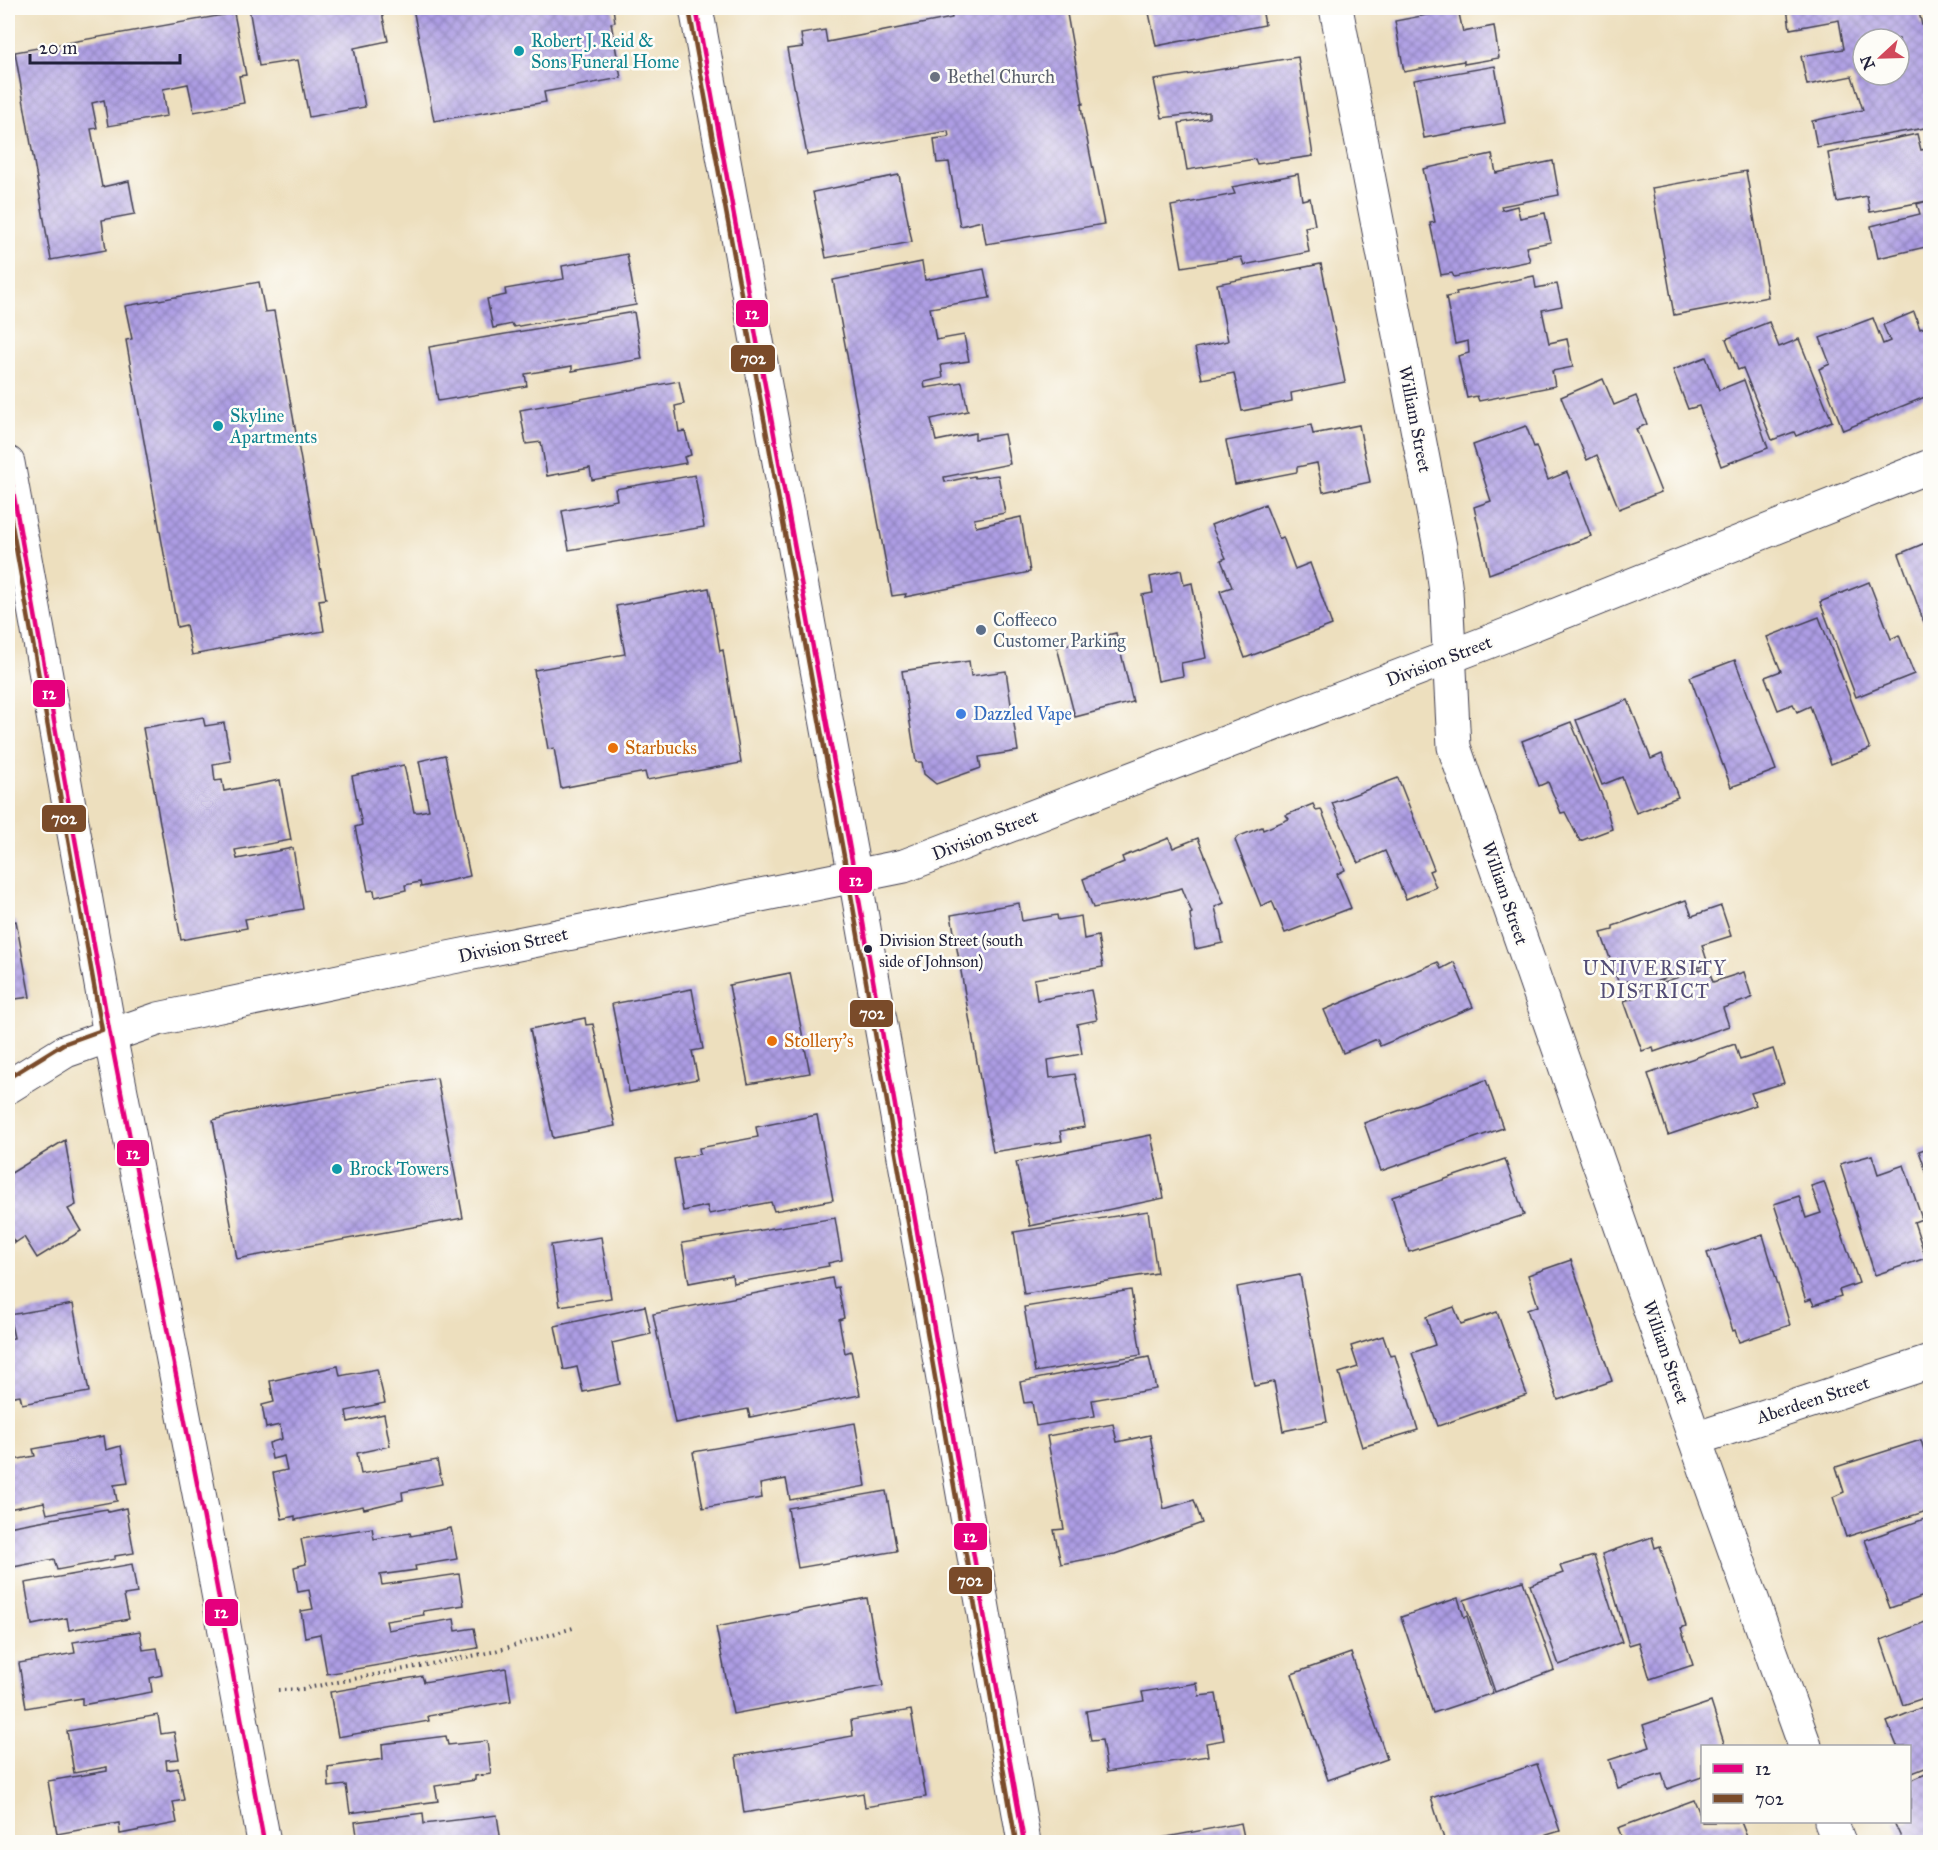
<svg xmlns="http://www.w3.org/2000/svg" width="1938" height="1850" font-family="'IM FELL Great Primer',serif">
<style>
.building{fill:url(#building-cross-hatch);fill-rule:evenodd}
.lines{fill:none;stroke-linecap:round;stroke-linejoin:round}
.street-casing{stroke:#403e4f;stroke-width:35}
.secondary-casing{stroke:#403e4f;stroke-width:35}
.primary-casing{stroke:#403e4f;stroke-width:35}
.path{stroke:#403e4f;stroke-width:4;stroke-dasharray:1.5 4.5;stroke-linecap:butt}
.street{stroke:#fff;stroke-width:33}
.secondary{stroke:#fff;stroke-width:33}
.primary{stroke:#fff;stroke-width:33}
.bus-1-casing{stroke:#fdfcf7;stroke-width:9}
.bus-2-casing{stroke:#fdfcf7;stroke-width:9}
.bus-1{stroke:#e5007d;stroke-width:4.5}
.bus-2{stroke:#7a4b2a;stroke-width:4.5}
.culture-dot{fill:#0f9aa8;stroke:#fdfcf7;stroke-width:2}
.worship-dot{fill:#6b7280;stroke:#fdfcf7;stroke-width:2}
.service-dot{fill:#5c6f8a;stroke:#fdfcf7;stroke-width:2}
.shop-dot{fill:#3f7fe0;stroke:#fdfcf7;stroke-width:2}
.food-dot{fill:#e8710a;stroke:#fdfcf7;stroke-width:2}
.bus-dot{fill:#22223b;stroke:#fdfcf7;stroke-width:2}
.labels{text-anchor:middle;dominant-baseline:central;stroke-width:5;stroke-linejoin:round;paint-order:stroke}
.bus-label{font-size:16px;fill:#22223b;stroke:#fdfcf7;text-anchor:start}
.culture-label{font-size:18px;fill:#0d838f;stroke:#fdfcf7;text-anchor:start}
.worship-label{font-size:18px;fill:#5b616d;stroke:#fdfcf7;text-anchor:start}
.street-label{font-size:18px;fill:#22223b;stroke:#fdfcf7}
.service-label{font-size:18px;fill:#4e5e75;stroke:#fdfcf7;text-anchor:start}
.shop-label{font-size:18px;fill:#366cbe;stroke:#fdfcf7;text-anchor:start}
.food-label{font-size:18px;fill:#c56008;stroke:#fdfcf7;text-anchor:start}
.neighbourhood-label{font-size:20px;letter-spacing:1.5px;fill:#534d76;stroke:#fdfcf7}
.line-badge{stroke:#fdfcf7;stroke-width:2}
.badge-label{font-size:16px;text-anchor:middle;font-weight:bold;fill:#fff}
</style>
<defs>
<pattern id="building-cross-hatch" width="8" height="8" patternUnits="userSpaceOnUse" patternTransform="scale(1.5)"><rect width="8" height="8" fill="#ad9de4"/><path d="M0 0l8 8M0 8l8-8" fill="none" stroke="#8c80ba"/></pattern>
</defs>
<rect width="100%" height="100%" fill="#fdfcf7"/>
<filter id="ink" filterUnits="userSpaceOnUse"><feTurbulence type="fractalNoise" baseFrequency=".0167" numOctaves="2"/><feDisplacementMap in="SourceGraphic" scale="12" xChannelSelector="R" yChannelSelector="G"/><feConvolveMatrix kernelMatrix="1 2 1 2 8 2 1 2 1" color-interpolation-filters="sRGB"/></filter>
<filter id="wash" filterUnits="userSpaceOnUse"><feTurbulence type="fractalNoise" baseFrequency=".008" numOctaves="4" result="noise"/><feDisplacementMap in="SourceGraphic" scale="24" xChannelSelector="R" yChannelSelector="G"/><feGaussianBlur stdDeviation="1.35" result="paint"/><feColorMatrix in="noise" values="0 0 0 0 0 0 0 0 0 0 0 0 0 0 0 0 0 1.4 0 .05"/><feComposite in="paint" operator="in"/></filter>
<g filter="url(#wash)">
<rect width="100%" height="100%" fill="#eddfbe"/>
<g id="blocks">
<g class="building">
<polygon points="249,8 381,8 388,41 354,48 365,107 309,117 298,60 259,66"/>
<polygon points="413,8 613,8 615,22 611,23 621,78 544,92 546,102 434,121"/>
<polygon points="950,8 1066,8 1083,104 1081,104 1082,114 1104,224 986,244 982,221 960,226 949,162 937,163 934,139 949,137 948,131 807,155 787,49 803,47 801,34 825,30 827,42 952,18"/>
<polygon points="1148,8 1262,8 1265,25 1156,46"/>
<path d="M1787,8H1918L1922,25L1930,23V127L1817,147L1812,121L1863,110L1852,76L1807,85L1801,56L1844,49L1839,20L1790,29ZM1863,39H1899V75H1863Z"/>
<polygon points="1458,9 1463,32 1494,26 1499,58 1464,64 1464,61 1404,72 1395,21"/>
<polygon points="234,13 246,75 239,76 244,103 194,112 188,84 163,89 167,116 108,126 104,100 92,103 97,128 91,129 102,187 129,181 135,214 102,220 106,250 51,260 15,52"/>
<polygon points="1298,57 1313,156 1257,164 1255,159 1187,170 1179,123 1209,118 1209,112 1162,118 1154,80"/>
<polygon points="1495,66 1505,123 1424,138 1414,80"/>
<polygon points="1917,134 1921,150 1930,148 1930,180 1928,181 1930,193 1930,246 1878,258 1871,226 1920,214 1917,204 1927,201 1870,212 1867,196 1837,202 1828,153"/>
<polygon points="1492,154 1496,173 1553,161 1559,195 1501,206 1502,210 1517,206 1520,218 1545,213 1551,242 1526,247 1530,261 1454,277 1452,273 1441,275 1430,223 1435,222 1423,169"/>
<polygon points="1746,171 1768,297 1674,315 1652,188"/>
<polygon points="1298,174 1302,200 1310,198 1315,225 1305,227 1309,252 1244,265 1241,257 1182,267 1171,206 1235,194 1232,187"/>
<polygon points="899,175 912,242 826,258 813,192"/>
<polygon points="627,254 636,305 514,327 512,324 493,328 487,299 506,295 505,289 564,279 562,266"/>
<polygon points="922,262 925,280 984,269 990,298 930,308 936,340 964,335 969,361 941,365 943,378 924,382 925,388 962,382 968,411 931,419 936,441 975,433 975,439 1004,434 1010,464 944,477 945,482 974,476 975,478 998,475 1005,513 974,519 976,527 1021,517 1030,572 905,597 906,594 892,596 833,280"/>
<polygon points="1321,264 1345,382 1291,393 1292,401 1242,411 1234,373 1202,379 1195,348 1228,341 1217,284"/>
<polygon points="1534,276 1536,288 1557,284 1562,306 1542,310 1549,343 1567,339 1573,367 1552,371 1555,386 1479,401 1477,396 1467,398 1458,356 1469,353 1468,341 1455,344 1446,297 1457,295 1456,292"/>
<polygon points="259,282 265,312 274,311 326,599 319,600 324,631 192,655 186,625 177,627 126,340 132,339 125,306"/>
<polygon points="634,312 642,359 572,371 572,366 525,374 527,386 438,401 429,347"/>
<polygon points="1914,312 1920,329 1930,325 1930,395 1843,430 1819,369 1830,364 1820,338 1873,318 1883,344 1890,341 1883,325"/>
<polygon points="1769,322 1779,347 1799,339 1832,421 1796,436 1794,432 1772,440 1743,368 1738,370 1726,339"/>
<polygon points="1706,357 1719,390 1744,380 1768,448 1721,466 1699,406 1688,409 1673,370"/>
<polygon points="1603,379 1614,405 1636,396 1647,424 1636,429 1661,492 1619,509 1597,455 1587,460 1561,397"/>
<polygon points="679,381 684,404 675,406 679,432 685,431 691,455 684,457 686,463 592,480 590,468 547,476 541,442 526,444 520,410"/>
<polygon points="1311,425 1313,434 1359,425 1370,482 1323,492 1317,463 1297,467 1297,472 1235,484 1226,441"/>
<polygon points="1526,426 1534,447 1536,446 1548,480 1567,472 1591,536 1489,574 1474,507 1491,501 1473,445"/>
<polygon points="695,475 704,527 569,550 562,511 617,500 615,489"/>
<polygon points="1265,504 1279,539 1283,537 1295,569 1310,563 1332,625 1245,658 1220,591 1232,587 1221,560 1226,558 1211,525"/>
<polygon points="1930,541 1930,626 1926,628 1899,554"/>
<polygon points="1181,570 1184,585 1192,583 1206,658 1181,663 1183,676 1158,681 1142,595 1153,593 1150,577"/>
<polygon points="1869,582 1891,639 1899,635 1914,674 1856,697 1820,602"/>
<polygon points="709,588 720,651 723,650 741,763 647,780 645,772 561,788 554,748 548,749 534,670 625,654 616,606"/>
<polygon points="1819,617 1870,749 1831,764 1810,706 1797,712 1793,704 1778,710 1765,677 1781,671 1767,637"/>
<polygon points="1116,633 1133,702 1075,717 1057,647"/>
<polygon points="1735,660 1776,770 1731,787 1690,677"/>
<polygon points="969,661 971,676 1006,671 1018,751 979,757 981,768 936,784 924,774 922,762 916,762 902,671"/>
<polygon points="1628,700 1651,759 1662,754 1678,797 1636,813 1622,777 1602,785 1576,720"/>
<polygon points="203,717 205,726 224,723 231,761 213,764 215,781 222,780 224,791 280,780 291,840 235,850 237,859 293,848 303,909 245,919 247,928 181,940 143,728"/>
<polygon points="1571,722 1605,803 1612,829 1580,841 1565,812 1561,813 1548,782 1539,786 1522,741"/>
<polygon points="445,755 470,876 421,887 420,882 405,885 406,890 375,897 374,890 368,891 355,827 362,825 352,776 404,765 414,812 419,812 429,810 419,761"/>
<polygon points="1398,778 1434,869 1429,871 1436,887 1406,899 1385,851 1358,863 1332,803"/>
<polygon points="1313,804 1316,810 1321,809 1345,870 1337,874 1351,908 1285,933 1272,901 1261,906 1235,840 1237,837 1262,827 1263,830 1289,819 1286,815"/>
<polygon points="1169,838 1173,848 1198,838 1224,903 1215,907 1223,943 1195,949 1190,914 1192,913 1182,888 1135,900 1093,908 1083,879 1124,862 1122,857"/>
<polygon points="1686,900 1692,916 1721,906 1731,936 1702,945 1708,964 1631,990 1628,981 1619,984 1601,933 1613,930 1613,926"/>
<polygon points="1019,903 1022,921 1057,915 1058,920 1081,916 1084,939 1098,936 1103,967 1034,979 1037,1000 1091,990 1097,1020 1077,1024 1082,1054 1048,1060 1050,1078 1075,1074 1085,1127 1060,1131 1062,1141 993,1152 951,915"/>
<polygon points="16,921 30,997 8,1000 8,922"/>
<polygon points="1438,962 1441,969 1454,962 1473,1007 1380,1046 1377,1039 1343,1053 1324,1010"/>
<polygon points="1708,967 1713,982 1744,972 1752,998 1723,1008 1729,1026 1654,1052 1653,1047 1642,1051 1624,1001 1636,997 1635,992"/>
<polygon points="790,973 810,1073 748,1084 729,985"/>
<polygon points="692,989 703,1049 692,1051 698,1079 629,1092 612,1004"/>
<polygon points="585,1018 586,1025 593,1024 615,1126 553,1138 530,1029"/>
<polygon points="1735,1044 1740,1060 1773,1049 1784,1083 1751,1093 1756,1105 1668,1135 1648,1074"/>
<polygon points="437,1078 463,1218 237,1259 213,1120 248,1111"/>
<polygon points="1486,1080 1503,1128 1381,1171 1364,1123"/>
<polygon points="817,1115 833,1200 774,1211 771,1202 709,1214 707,1206 683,1211 674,1159 700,1154 699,1148 758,1137 756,1127"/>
<polygon points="1151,1135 1164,1198 1030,1226 1016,1162"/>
<polygon points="65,1140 76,1205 68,1209 81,1231 37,1258 24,1237 15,1243 8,1232 8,1175"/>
<polygon points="1930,1147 1930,1183 1919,1151"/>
<polygon points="1872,1155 1878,1174 1904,1165 1922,1219 1914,1222 1926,1258 1875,1275 1840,1164"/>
<polygon points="1505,1159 1524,1215 1409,1252 1392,1197"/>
<polygon points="1824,1182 1859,1283 1839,1290 1841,1296 1814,1305 1811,1299 1806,1301 1774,1204 1799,1196 1806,1218 1821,1213 1811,1186"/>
<polygon points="1148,1211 1157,1273 1024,1294 1014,1232"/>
<polygon points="835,1218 842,1260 828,1263 829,1266 733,1283 732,1275 689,1283 682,1243"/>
<polygon points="1763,1235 1790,1325 1739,1342 1735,1330 1733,1331 1707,1253"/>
<polygon points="601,1237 611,1298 560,1306 551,1245"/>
<polygon points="1571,1260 1612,1381 1558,1400 1527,1310 1538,1306 1528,1275"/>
<polygon points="1300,1275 1327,1422 1283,1431 1274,1382 1254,1386 1237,1287"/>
<polygon points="832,1278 834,1288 838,1287 844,1318 839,1320 845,1353 851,1351 860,1395 750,1417 748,1409 675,1423 653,1314"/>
<polygon points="1131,1290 1141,1355 1035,1372 1024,1307"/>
<polygon points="73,1304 89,1392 22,1404 20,1395 8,1397 8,1339 14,1338 9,1315"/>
<polygon points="645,1306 651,1334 612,1343 620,1384 583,1392 577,1367 564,1370 555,1326"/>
<polygon points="1454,1307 1461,1324 1497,1312 1527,1395 1438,1426 1412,1353 1435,1345 1426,1317"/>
<polygon points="1383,1336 1390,1356 1395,1355 1418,1430 1362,1447 1339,1373 1358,1367 1351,1346"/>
<polygon points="1149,1357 1156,1389 1092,1400 1095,1416 1036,1426 1032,1402 1024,1403 1020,1382"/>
<polygon points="338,1366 340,1376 377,1369 385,1403 346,1411 348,1422 384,1414 390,1446 357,1453 361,1474 437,1460 442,1484 402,1492 403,1500 364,1509 363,1506 295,1520 295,1516 282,1519 273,1473 287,1470 284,1456 272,1459 269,1443 282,1439 280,1425 266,1428 262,1405 274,1402 270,1381"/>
<polygon points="855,1423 866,1486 790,1500 786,1479 760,1484 762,1498 703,1508 693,1452"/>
<polygon points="1113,1424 1117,1442 1150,1435 1164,1509 1194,1500 1202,1523 1115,1554 1061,1564 1054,1530 1064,1529 1047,1436"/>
<polygon points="104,1436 106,1450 121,1446 128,1483 114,1485 117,1501 47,1514 44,1502 8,1509 8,1461 35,1456 33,1449"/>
<polygon points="1921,1440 1930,1469 1930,1510 1846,1537 1833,1497 1844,1492 1836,1467"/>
<polygon points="886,1491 897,1551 798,1568 788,1508"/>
<polygon points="126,1508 134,1553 115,1556 115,1559 57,1570 54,1559 8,1568 8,1527 101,1510 107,1509 108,1512"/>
<polygon points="1930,1517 1930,1594 1890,1608 1865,1540"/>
<polygon points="372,1528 374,1539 410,1533 411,1536 451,1528 457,1559 415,1566 416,1570 380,1575 382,1585 459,1574 464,1605 423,1611 424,1615 386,1621 388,1630 454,1619 456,1631 474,1628 478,1648 327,1674 320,1634 305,1637 301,1611 313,1609 309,1590 298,1592 294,1567 306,1564 301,1539"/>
<polygon points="1652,1537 1655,1548 1660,1546 1669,1574 1686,1626 1681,1628 1693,1665 1650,1679 1639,1642 1629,1645 1602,1554"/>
<polygon points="1594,1556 1622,1642 1559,1665 1530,1585 1563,1573 1560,1566"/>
<polygon points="132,1564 137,1593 124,1595 129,1619 69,1630 67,1618 32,1625 25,1583"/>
<polygon points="1523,1581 1554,1670 1495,1692 1464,1600"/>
<polygon points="867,1598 883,1686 733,1714 716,1627"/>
<polygon points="1458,1598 1464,1617 1467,1616 1493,1693 1433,1713 1401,1617"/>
<polygon points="1930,1620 1930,1696 1903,1705 1881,1640"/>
<polygon points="140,1631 143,1650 157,1648 162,1675 150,1678 152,1692 82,1705 82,1698 26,1708 19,1663 75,1653 73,1642"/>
<polygon points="1351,1653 1387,1759 1328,1780 1292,1674"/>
<polygon points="506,1668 511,1701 428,1716 429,1721 338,1737 330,1692 422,1676 424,1682"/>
<polygon points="1197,1683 1199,1696 1216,1694 1224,1740 1206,1743 1208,1756 1107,1772 1102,1740 1091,1741 1086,1711 1144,1701 1142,1692"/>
<polygon points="1711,1702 1725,1746 1702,1746 1702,1777 1667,1789 1662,1774 1618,1788 1609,1760 1650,1747 1643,1725"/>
<polygon points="1930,1704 1930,1766 1910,1774 1910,1746 1897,1746 1887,1722"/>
<polygon points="911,1710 926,1797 865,1807 863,1793 744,1813 736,1756 853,1736 851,1720"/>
<polygon points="158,1715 161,1734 174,1732 179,1759 166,1760 167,1770 178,1768 184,1800 173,1802 177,1823 120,1834 119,1823 57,1834 48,1781 107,1771 107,1767 74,1773 67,1731"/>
<polygon points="446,1736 448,1745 487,1741 491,1774 475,1776 475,1780 435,1786 438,1801 350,1813 346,1785 329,1787 328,1767 383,1759 382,1744"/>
<polygon points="1537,1764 1560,1831 1524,1842 1445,1842 1431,1798"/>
<polygon points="1930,1772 1930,1842 1903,1842 1894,1822 1910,1822 1910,1781"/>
<polygon points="1694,1800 1700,1814 1702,1813 1702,1822 1741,1822 1749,1842 1624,1842 1618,1828"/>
<polygon points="423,1813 424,1824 497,1815 501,1842 358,1842 355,1822"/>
<polygon points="1241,1823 1245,1842 1145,1842 1145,1841"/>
</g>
</g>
</g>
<g filter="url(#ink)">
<use href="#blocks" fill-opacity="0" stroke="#403e4f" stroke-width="1.5"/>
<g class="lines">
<defs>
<g id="street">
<polyline points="1336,8 1440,547 1446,592 1454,747 1706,1471 1805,1746"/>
<polyline points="1695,1439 1930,1362"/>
<polyline points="1831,1822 1839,1842"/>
</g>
<polyline id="secondary" points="8,1087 66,1051 158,1019 443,959 904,866 1491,641 1930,466"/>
<g id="primary">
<polyline points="696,8 855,877 1024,1842"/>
<polyline points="8,463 110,1035 210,1550 264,1842"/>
</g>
</defs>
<use href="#street" class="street-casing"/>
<use href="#secondary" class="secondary-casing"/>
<use href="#primary" class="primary-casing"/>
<polyline class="path" points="278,1690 302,1689 492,1652 573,1628"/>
<use href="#street" class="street"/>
<use href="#secondary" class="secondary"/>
<use href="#primary" class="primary"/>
<defs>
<g id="bus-1">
<polyline points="696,8 855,877 1024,1842"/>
<polyline points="8,463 110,1035 210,1550 264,1842"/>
</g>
<g id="bus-2">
<polyline points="689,9 848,878 1016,1842"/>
<polyline points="8,503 102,1030 63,1044 8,1078"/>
</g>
</defs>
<use href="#bus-1" class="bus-1-casing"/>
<use href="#bus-2" class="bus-2-casing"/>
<use href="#bus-1" class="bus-1"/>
<use href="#bus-2" class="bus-2"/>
</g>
</g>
<g class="culture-dot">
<circle cx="519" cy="51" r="6"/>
<circle cx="218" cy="426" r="6"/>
<circle cx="337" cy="1169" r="6"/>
</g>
<circle class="worship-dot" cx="935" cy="77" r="6"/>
<circle class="service-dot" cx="981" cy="630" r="6"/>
<circle class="shop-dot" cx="961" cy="714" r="6"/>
<g class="food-dot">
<circle cx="613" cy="748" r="6"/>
<circle cx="772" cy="1041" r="6"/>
</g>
<circle class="bus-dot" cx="868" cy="949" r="5"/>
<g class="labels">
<g class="bus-label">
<text x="879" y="940">Division Street (south<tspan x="879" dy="21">side of Johnson)</tspan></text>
</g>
<g class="culture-label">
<text x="531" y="41">Robert J. Reid &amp;<tspan x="531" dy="21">Sons Funeral Home</tspan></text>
<text x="230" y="416">Skyline<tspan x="230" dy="21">Apartments</tspan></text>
<text x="349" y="1169">Brock Towers</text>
</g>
<g class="worship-label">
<text x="947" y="77">Bethel Church</text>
</g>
<g class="street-label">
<text transform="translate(1415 419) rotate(79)">William Street</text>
<text transform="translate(1439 661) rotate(-21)">Division Street</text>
<text transform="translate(985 835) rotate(-21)">Division Street</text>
<text transform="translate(1505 893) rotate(71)">William Street</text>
<text transform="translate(513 945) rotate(-12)">Division Street</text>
<text transform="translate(1666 1352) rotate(71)">William Street</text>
<text transform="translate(1813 1400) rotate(-18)">Aberdeen Street</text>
</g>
<g class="service-label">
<text x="993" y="620">Coffeeco<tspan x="993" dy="21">Customer Parking</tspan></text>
</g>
<g class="shop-label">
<text x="973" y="714">Dazzled Vape</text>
</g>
<g class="food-label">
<text x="625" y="748">Starbucks</text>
<text x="784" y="1041">Stollery's</text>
</g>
<g class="neighbourhood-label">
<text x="1655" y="968">UNIVERSITY<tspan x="1655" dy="23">DISTRICT</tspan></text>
</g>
</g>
<g class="line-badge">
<rect x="735" y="299" width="34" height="29" rx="6" fill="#e5007d"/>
<rect x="730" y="344" width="46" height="29" rx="6" fill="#7a4b2a"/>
<rect x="32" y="679" width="34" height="29" rx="6" fill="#e5007d"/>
<rect x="41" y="804" width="46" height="29" rx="6" fill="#7a4b2a"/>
<rect x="838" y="866" width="35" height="28" rx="6" fill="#e5007d"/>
<rect x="849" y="999" width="45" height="29" rx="6" fill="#7a4b2a"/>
<rect x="116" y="1139" width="34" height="28" rx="6" fill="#e5007d"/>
<rect x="953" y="1522" width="35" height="29" rx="6" fill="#e5007d"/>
<rect x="948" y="1566" width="45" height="29" rx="6" fill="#7a4b2a"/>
<rect x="204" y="1598" width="35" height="29" rx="6" fill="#e5007d"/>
</g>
<g class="badge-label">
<text x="752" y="319">12</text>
<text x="753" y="364">702</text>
<text x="49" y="699">12</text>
<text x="64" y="824">702</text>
<text x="856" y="886">12</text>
<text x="872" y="1019">702</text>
<text x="133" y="1159">12</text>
<text x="970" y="1542">12</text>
<text x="970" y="1586">702</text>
<text x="221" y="1618">12</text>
</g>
<rect width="1938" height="1850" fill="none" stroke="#fdfcf7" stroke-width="30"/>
<rect x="1701" y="1745" width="210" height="78" fill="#fdfcf7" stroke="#a5a5ac" stroke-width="1.5"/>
<rect x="1713" y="1764" width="30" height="9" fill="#e5007d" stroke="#a5a5ac" stroke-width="1.5"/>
<text x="1755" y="1775" font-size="18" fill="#22223b">12</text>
<rect x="1713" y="1794" width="30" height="9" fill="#7a4b2a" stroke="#a5a5ac" stroke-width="1.5"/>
<text x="1755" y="1805" font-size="18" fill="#22223b">702</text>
<g transform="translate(1881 57) rotate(248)"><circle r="28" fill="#fdfcf7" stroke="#a5a5ac" stroke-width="1.5"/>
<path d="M0-4.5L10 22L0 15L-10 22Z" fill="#d1495b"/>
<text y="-9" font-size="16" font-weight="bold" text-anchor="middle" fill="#22223b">N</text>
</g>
<path d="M30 54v9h150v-9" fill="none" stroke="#22223b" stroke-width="3"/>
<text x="39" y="54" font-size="18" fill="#22223b" stroke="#fdfcf7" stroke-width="4.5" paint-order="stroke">20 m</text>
</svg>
